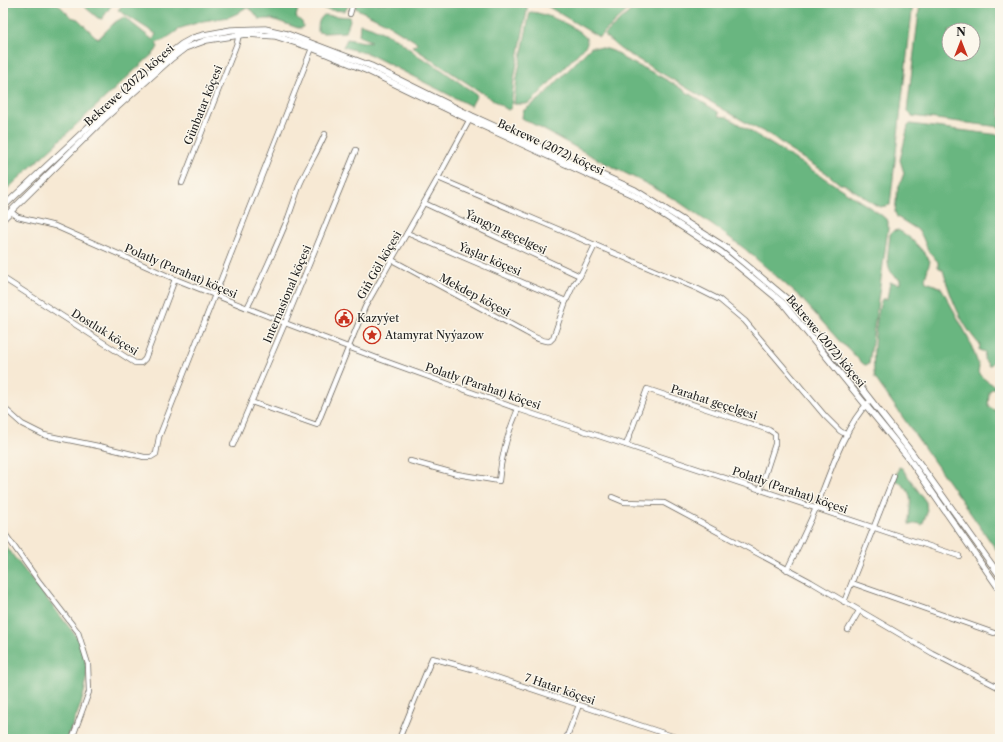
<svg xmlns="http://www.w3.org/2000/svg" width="1003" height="742" font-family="'Libre Caslon Text',serif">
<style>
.forest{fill:#69b680;stroke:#42694e;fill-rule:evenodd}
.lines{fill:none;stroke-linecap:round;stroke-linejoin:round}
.minor-casing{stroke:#69645c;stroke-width:6}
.major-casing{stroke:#69645c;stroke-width:7}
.minor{stroke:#fff;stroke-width:4.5}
.major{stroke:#fff;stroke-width:5.5}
.labels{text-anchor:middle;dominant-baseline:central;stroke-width:3;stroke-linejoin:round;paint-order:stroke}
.street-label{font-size:11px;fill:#1c1c1c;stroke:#fbf7ec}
.poi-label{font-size:11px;fill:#1c1c1c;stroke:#fbf7ec;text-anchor:start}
</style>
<rect width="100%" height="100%" fill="#fbf7ec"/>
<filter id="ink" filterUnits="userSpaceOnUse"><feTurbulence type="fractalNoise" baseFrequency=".025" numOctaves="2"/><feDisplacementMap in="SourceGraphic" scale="8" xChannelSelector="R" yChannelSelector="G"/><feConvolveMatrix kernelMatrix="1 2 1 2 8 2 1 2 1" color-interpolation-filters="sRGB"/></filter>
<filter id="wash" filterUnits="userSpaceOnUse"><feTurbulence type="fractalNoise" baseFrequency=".012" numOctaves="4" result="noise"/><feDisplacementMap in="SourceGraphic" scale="16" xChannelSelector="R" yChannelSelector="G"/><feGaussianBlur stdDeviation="0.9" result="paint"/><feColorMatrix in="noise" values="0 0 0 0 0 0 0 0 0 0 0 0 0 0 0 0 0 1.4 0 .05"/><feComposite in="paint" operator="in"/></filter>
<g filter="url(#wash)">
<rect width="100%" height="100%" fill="#f7e9d4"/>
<g class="forest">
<polygon points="10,3 57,3 71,17 78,19 98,39 115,22 124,17 153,40 156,34 118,10 124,3 295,3 298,8 296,17 302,22 303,26 302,28 298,28 272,19 259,19 253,11 248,8 243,9 238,13 229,17 203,21 181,28 164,40 156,43 158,47 155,52 135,70 3,193 3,12"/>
<polygon points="80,3 113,3 102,19 98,18"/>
<path d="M313,3H350L345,11C335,10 321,11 313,3Z"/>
<polygon points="357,3 527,3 527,11 514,79 511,108 508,110 417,50 412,46 417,45 418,43 384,22 355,8"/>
<polygon points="542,3 635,3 599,37"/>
<polygon points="639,3 913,3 890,205 880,207 874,204 863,196 844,184 840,184 825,172 789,150 784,145 772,136 752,126 620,49 604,35"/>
<path d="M920,3H1000V127L912,116L907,111ZM949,30H973V54H949Z"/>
<path d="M530,12C543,12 575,26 584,36C587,38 587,41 587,44L531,102L526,104H514L517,78Z"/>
<path d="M324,15L349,17L350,20L346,32L324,33L318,32C318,24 318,20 324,15Z"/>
<polygon points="360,24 371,27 397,39 417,55 442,70 477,95 471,106 369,54 343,47 347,39 370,43 371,41 359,36"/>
<path d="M591,47C602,47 617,50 624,59L654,73L674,84L718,112L719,116L727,117L776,147L880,214L888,221V229L869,364L865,365C856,359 851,349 842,344L800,297L745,249L722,232L679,202L649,185L599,160L522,118L523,111L540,99Z"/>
<path d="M910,124L1000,135V351L994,361L989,366L984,359L985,352L979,350L980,345C961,325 950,296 943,270L938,267V262L928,250L922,236L918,230L897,217L895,212L897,192L904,173L900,160L908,126Z"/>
<path d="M898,230C911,237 922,249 930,261L925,279L926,282L935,285L942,289L968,337L979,366L978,373C983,379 990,383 997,387L992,389L989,392L988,406L996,411L1000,410V555L875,378C871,364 876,312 882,299H887L890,282L900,284V279C882,272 889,250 890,234L893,231Z"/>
<path d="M899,467L902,468L926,502L927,513L922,525L917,523L910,525L909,524C909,503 917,492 895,480Z"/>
<path d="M3,543L80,641C84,654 88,668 86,682C84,700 74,721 67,739H3Z"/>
</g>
</g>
<g filter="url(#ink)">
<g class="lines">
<defs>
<g id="minor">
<polyline points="350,14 353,3"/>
<polyline points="438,178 698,289 720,300 745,321 825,416 840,431 847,435"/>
<polyline points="182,183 237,43 239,34"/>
<polyline points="424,203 580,276"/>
<polyline points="11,212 18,217 55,226 175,279 285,323 382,360 518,409 959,556"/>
<polyline points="407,233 566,301"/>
<path d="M392,260L527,333C534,337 542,342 550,341L553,338L566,301L574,284L580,276L595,245"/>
<polyline points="3,278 135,363 141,363 145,359 175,279"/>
<path d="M247,308C262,279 275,249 288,218C292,207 296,195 300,184C308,166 318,151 325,134"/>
<polyline points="251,402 317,425 365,307 438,178 471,117"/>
<polyline points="3,407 22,424 44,435 103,447 144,457 151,457 156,454 159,437 312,48"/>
<polyline points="233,445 285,323 356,150"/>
<polyline points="626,445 647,389 769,430 775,434 775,444 760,490"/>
<path d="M410,461L457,474L499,481C501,455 508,432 518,409"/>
<polyline points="612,497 624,502 664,503 811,582 932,653 1000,688"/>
<polyline points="3,531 38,580 78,632 88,664 89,692 72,739"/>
<path d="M787,570C797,549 807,529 816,508C828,478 845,425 868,403"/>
<polyline points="852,583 994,633"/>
<polyline points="844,602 894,476"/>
<polyline points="848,630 859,611"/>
<polyline points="399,739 432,658 472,669 681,739"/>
<polyline points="566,739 579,705"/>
</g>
<g id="major">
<polyline points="3,207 100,116 169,54 182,44 193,38 204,35 231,30 265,29 287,34 371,66 472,116 635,190 725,247 787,299 855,380 912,453 1000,576"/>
<polyline points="3,219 104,119 172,58 185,48 207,40 246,34 275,36 312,48 368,71 470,120 633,195 721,252 783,303 907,456 1000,590"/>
</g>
</defs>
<use href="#minor" class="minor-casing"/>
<use href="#major" class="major-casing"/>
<use href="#minor" class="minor"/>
<use href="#major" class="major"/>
</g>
</g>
<defs>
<symbol id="civic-ring" viewBox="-11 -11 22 22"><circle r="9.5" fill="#fbf7ec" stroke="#c8321e" stroke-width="1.5"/><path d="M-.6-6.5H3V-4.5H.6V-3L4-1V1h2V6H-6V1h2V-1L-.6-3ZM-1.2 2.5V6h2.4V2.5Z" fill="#c8321e"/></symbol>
<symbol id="sight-ring" viewBox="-11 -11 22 22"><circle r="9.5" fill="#fbf7ec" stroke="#c8321e" stroke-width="1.5"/><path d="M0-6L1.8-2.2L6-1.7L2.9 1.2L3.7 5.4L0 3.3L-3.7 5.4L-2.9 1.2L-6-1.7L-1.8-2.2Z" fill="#c8321e"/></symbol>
</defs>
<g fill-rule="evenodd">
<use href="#civic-ring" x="334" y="308" width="20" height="20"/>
<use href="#sight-ring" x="362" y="325" width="20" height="20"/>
</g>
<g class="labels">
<g class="street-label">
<text transform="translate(129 85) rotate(-42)">Bekrewe (2072) köçesi</text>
<text transform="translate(203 105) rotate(-68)">Günbatar köçesi</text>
<text transform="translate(551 147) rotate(25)">Bekrewe (2072) köçesi</text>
<text transform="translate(506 232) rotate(25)">Ýangyn geçelgesi</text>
<text transform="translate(490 259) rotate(23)">Ýaşlar köçesi</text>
<text transform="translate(379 265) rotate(-60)">Giň Göl köçesi</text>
<text transform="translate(181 271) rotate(23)">Polatly (Parahat) köçesi</text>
<text transform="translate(287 294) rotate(-67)">Internasional köçesi</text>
<text transform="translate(475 295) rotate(28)">Mekdep köçesi</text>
<text transform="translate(105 332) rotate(32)">Dostluk köçesi</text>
<text transform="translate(826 341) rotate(50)">Bekrewe (2072) köçesi</text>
<text transform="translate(483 386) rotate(19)">Polatly (Parahat) köçesi</text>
<text transform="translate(714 402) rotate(18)">Parahat geçelgesi</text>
<text transform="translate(790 490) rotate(19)">Polatly (Parahat) köçesi</text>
<text transform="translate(560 689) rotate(19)">7 Hatar köçesi</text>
</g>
<g class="poi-label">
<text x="357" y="318">Kazyýet</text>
<text x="385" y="335">Atamyrat Nyýazow</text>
</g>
</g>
<rect width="1003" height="742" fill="none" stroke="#fbf7ec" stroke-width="16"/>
<g transform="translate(961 42)"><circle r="19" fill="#fbf7ec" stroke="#a29f99"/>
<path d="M0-3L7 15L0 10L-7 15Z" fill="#c8321e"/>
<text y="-6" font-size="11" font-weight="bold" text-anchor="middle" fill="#1c1c1c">N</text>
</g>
</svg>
